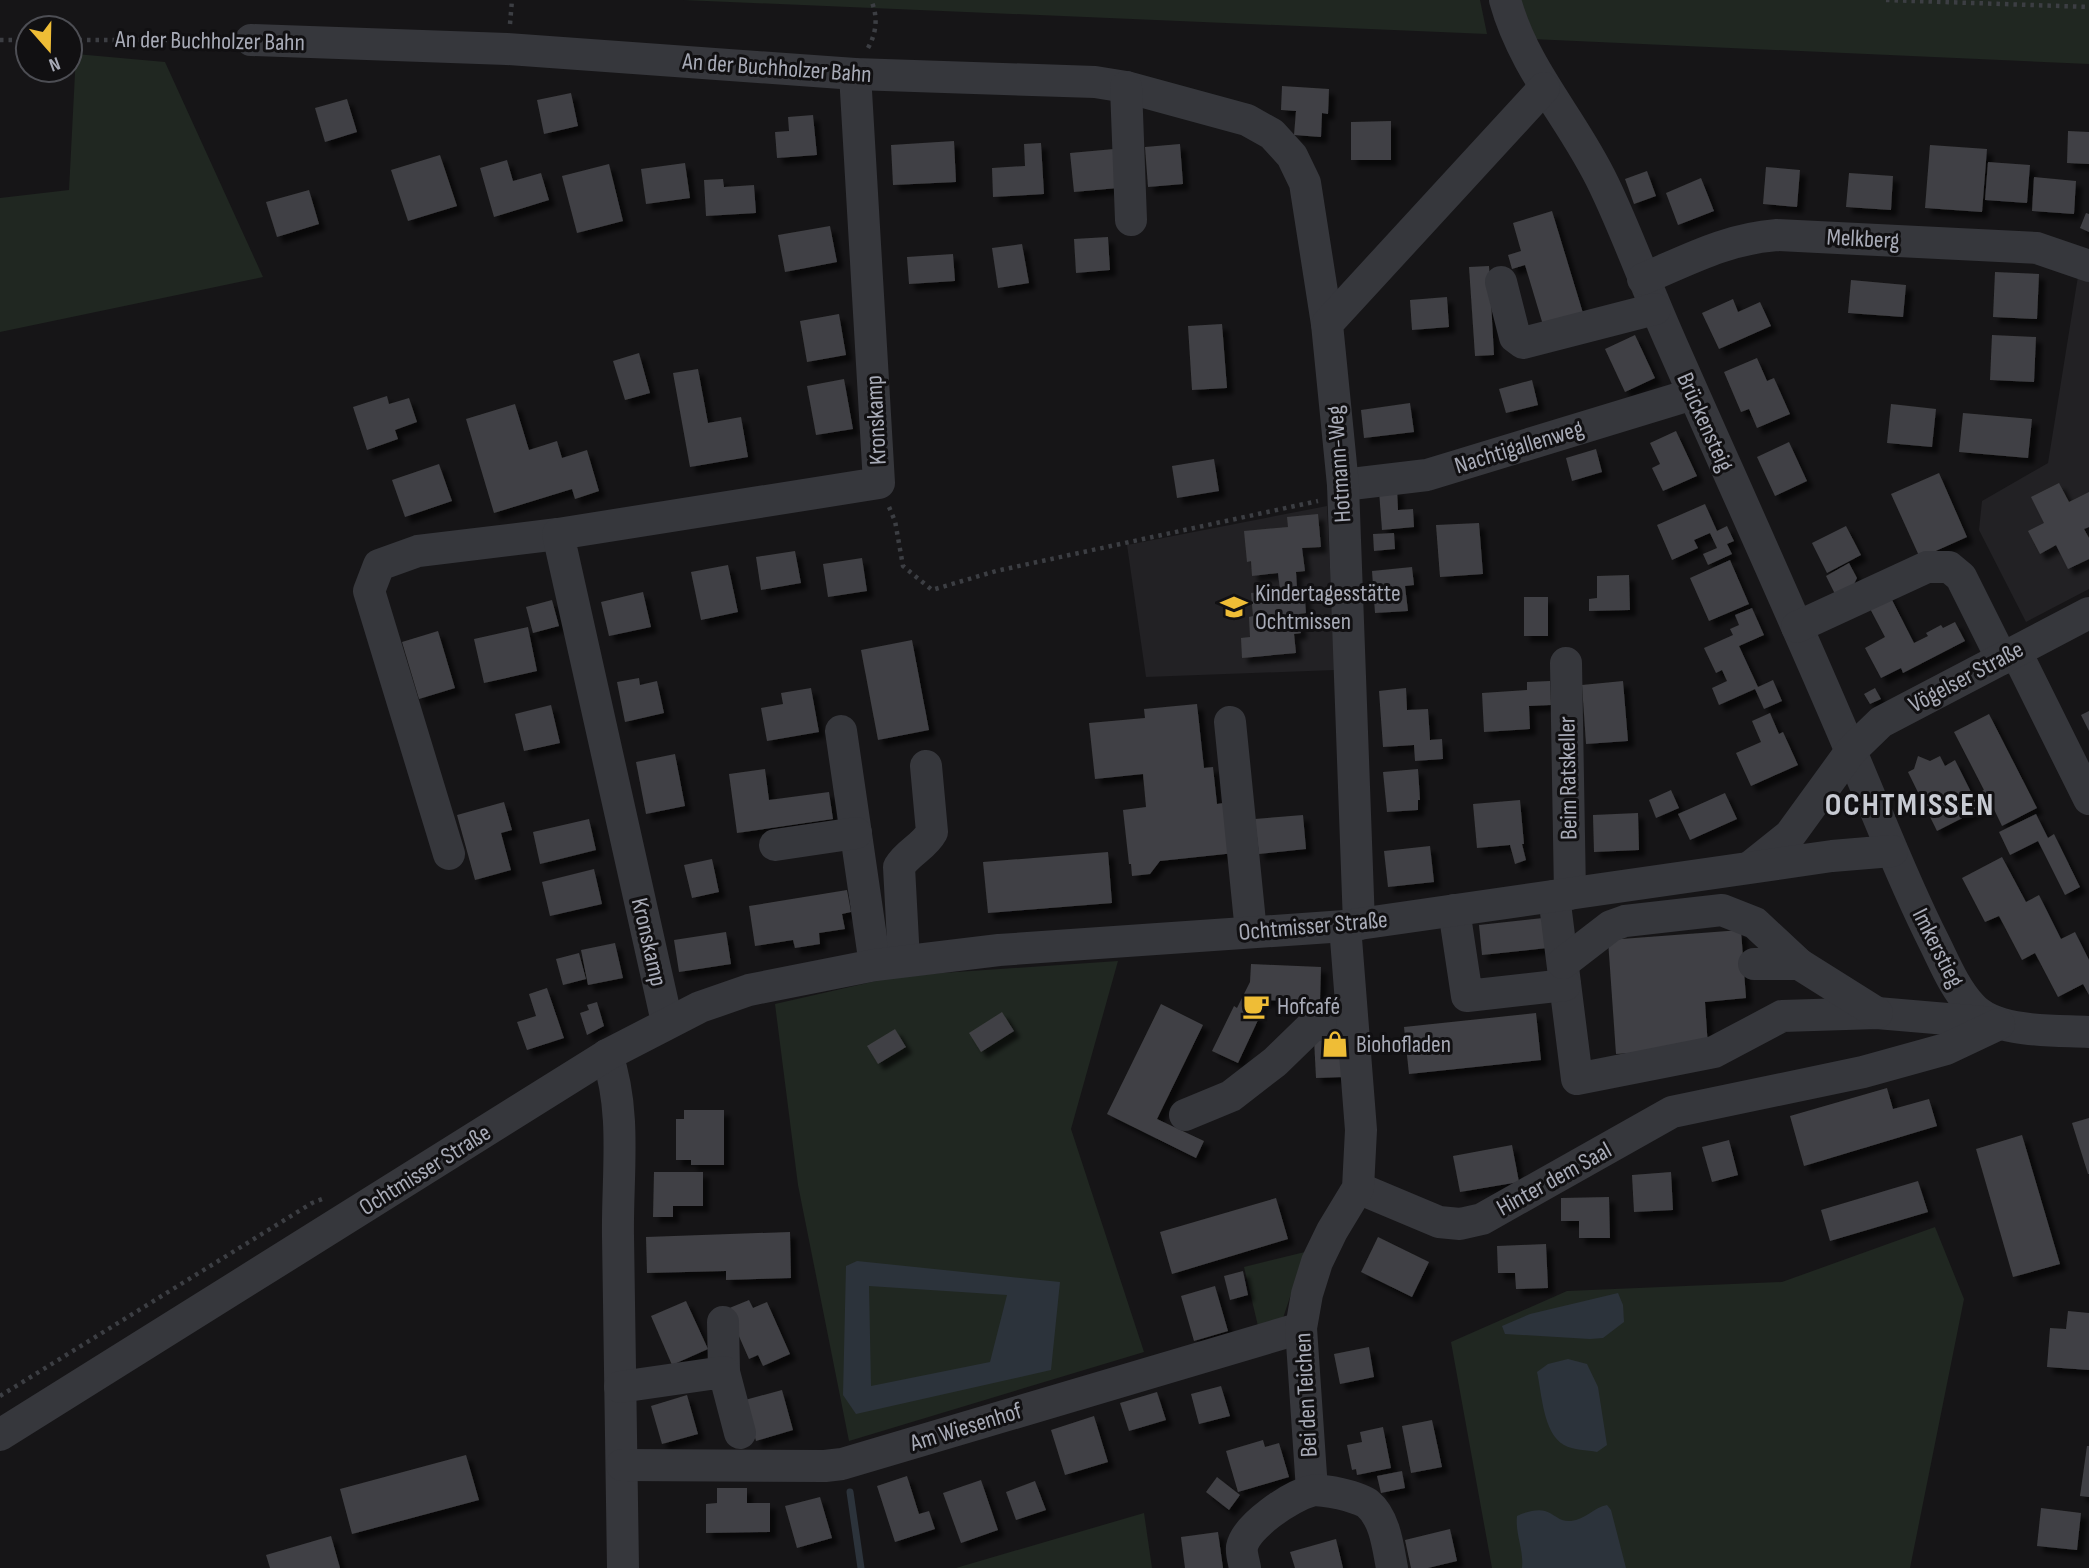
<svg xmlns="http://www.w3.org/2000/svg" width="2089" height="1568" font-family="'Sofia Sans Condensed',sans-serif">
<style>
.built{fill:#222124}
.green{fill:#202721}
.water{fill:#2c333b;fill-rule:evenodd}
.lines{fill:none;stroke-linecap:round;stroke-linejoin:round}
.stream{stroke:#2c333b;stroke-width:7}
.building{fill:#404044;filter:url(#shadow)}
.path{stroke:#3c3e43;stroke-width:4.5;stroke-dasharray:3.5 5;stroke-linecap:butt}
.minor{stroke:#36373c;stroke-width:32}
.labels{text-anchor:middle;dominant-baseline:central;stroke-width:6;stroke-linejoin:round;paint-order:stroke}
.street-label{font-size:24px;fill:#a8abb7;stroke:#111012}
.poi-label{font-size:24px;fill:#a8abb7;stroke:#111012;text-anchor:start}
.district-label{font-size:32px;font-weight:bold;letter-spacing:2px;fill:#c8cbd3;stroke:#111012}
</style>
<defs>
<filter id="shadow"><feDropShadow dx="6" dy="6" stdDeviation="2" flood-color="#0009"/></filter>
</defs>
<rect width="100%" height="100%" fill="#161517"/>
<g class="built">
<polygon points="2079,270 2089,277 2089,589 2026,622 1979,530 1982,501 2048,463"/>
<polygon points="1327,506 1335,670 1146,677 1127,545"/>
</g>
<g class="green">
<polygon points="683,0 1480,0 1487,34"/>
<polygon points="1517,0 2089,0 2089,64 1532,39"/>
<polygon points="76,54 165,62 263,277 0,332 0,198 69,190"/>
<polygon points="1118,961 1071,1129 1144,1352 849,1441 798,1185 775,1004 898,976"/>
<polygon points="1935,1227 1964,1299 1910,1568 1492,1568 1451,1342 1567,1291 1782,1282"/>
<polygon points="1305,1252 1282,1321 1258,1326 1244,1267"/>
<polygon points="1144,1513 1152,1568 956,1568"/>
</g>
<g class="water">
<path d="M857,1261L1060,1282L1051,1370L856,1414L843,1395L846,1266ZM869,1286L1007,1295L990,1362L871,1386Z"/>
<polygon points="1618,1293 1623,1305 1624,1322 1603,1338 1590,1339 1505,1334 1502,1326 1530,1314"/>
<path d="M1568,1359L1587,1364L1598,1387L1607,1445L1597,1452C1587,1450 1573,1450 1564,1445C1543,1433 1542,1394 1537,1372L1548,1364Z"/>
<path d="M1607,1505L1611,1510L1626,1568H1522C1524,1550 1515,1534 1517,1516C1525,1512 1537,1509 1545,1511C1555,1514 1559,1522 1571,1521C1585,1520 1594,1507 1607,1505Z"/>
</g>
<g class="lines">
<polyline class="stream" points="850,1492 861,1568"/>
</g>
<g class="building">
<polygon points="1282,86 1329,89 1328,114 1322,113 1321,137 1294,135 1296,111 1281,110"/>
<polygon points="571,93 578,126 544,134 537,100"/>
<polygon points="347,99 357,132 325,142 315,108"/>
<polygon points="813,115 817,155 777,158 775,132 789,131 788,117"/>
<polygon points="1391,121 1391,160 1351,160 1351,122"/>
<polygon points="2068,131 2089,132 2089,164 2067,163"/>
<polygon points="954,141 956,182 893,185 891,145"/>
<polygon points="1041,143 1044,194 993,197 992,168 1025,166 1024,144"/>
<polygon points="1180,144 1183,184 1148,187 1145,147"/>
<polygon points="1930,145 1987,149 1982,212 1925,208"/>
<polygon points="1114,149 1118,188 1074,192 1070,153"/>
<polygon points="440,155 457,206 408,221 391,170"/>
<polygon points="507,160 513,181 541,173 549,200 494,217 480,168"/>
<polygon points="1988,162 2030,165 2027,203 1985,200"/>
<polygon points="685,163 690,198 646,204 641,169"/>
<polygon points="609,164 623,221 577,233 562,176"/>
<polygon points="1766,167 1800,170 1797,207 1763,204"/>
<polygon points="1647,171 1656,196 1634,204 1625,179"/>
<polygon points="1849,173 1893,176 1891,210 1846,207"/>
<polygon points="2034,177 2076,181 2074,214 2032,211"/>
<polygon points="1701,178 1714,211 1678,225 1666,193"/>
<polygon points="723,179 724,187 754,185 756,213 706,216 704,180"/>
<polygon points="309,190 319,224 277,237 266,202"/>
<polygon points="1552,211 1583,313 1543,325 1525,265 1512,269 1508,255 1521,251 1513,223"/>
<polygon points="2086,213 2089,214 2089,232 2080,228"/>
<polygon points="830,226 837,262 785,272 778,235"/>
<polygon points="1108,237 1110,270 1076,273 1074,239"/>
<polygon points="1022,244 1029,283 998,288 992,248"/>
<polygon points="953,254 955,281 909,284 907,257"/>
<polygon points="1489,266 1494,355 1475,356 1469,267"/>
<polygon points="1995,272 2039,274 2037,319 1993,317"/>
<polygon points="1851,280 1906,285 1903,317 1848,313"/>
<polygon points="1447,297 1449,327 1412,330 1410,300"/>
<polygon points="1733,299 1738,312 1760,302 1771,326 1719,349 1702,313"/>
<polygon points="839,314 846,355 807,362 800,321"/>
<polygon points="1222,324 1227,388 1192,390 1188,326"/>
<polygon points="1635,335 1655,378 1625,392 1605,349"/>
<polygon points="1992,335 2036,337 2034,382 1990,380"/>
<polygon points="639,353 650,393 625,400 613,361"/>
<polygon points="1757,358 1767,381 1774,378 1790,414 1757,428 1749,409 1741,412 1724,372"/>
<polygon points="698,369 708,423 741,417 748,457 690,467 673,373"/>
<polygon points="844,379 853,429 816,435 807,386"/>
<polygon points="1532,380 1538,405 1506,413 1499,389"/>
<polygon points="387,396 389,404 409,398 417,422 395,430 398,439 367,450 353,407"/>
<polygon points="1410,403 1414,432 1364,438 1361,410"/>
<polygon points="515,404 529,450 557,441 562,458 587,450 599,491 575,499 572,489 494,513 466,419"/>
<polygon points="1891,404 1936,409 1932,447 1887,443"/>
<polygon points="1963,413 2032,419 2028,458 1959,452"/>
<polygon points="1676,431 1697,476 1663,491 1652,468 1660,464 1650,443"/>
<polygon points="1789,442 1807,481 1775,496 1757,457"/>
<polygon points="1596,449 1602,472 1572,481 1566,458"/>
<polygon points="1214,459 1219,491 1177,498 1172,466"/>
<polygon points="439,464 452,501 405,517 392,480"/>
<polygon points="1939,473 1967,537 1920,558 1891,494"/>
<polygon points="2059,483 2069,502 2089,492 2089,527 2084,529 2089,538 2089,559 2068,569 2056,545 2040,554 2028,531 2044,523 2031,497"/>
<polygon points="1397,489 1398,510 1413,509 1414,527 1382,530 1379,491"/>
<polygon points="1705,504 1717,531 1727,526 1734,541 1727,544 1732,554 1708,565 1703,554 1717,548 1710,533 1694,540 1698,548 1672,560 1657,525"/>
<polygon points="1318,514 1321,547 1302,548 1305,571 1296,572 1297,589 1304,588 1306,613 1299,614 1301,633 1294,634 1296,653 1242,658 1241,638 1250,637 1249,617 1253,616 1251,593 1280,590 1278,573 1252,576 1251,561 1247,562 1244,531 1288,527 1287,517"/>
<polygon points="1479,523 1483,574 1440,577 1436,525"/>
<polygon points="1846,526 1861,555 1827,573 1812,543"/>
<polygon points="1394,533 1395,549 1374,551 1373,534"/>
<polygon points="795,551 801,583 761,590 756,557"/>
<polygon points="862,558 867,591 828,597 823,564"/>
<polygon points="1730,560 1749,604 1709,621 1690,578"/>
<polygon points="1849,563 1857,578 1852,588 1836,596 1826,576"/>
<polygon points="728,565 738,612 701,620 691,572"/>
<polygon points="1412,567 1414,585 1405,586 1408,611 1375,613 1372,571"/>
<polygon points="1629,575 1630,610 1589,611 1589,599 1597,598 1597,576"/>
<polygon points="643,592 651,627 609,636 601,602"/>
<polygon points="1888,592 1914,643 1928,636 1926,633 1941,625 1943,628 1955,622 1965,641 1903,673 1901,668 1881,678 1865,648 1885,637 1867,603"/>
<rect x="1524" y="597" width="24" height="39"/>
<polygon points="552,600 559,626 533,633 526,607"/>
<polygon points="1752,608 1764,635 1739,646 1758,687 1773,680 1782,701 1764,709 1755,689 1719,705 1712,688 1727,681 1722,670 1716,673 1704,648 1733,635 1730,629 1739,625 1735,615"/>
<polygon points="528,627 537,671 484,683 474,639"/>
<polygon points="438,631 455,688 419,699 402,642"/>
<polygon points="912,640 929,730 878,740 861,650"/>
<polygon points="639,678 640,685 657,681 664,713 625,722 617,682"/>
<polygon points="1550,681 1551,705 1529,706 1530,729 1484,732 1482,693 1527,690 1527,682"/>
<polygon points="1623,681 1628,741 1586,744 1582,685"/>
<polygon points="811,688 819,732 767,741 761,708 783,704 781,693"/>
<polygon points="1406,688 1407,710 1428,709 1430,740 1442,739 1443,759 1415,761 1414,745 1383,747 1379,691"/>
<polygon points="1875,688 1881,699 1870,704 1864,694"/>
<polygon points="1197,704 1204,768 1213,767 1217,804 1230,802 1235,853 1160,861 1150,874 1132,876 1131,864 1129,864 1123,810 1146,807 1143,774 1095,779 1089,723 1145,718 1144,709"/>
<polygon points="551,705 560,743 524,751 515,714"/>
<polygon points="2089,711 2089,731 2081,715"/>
<polygon points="1770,713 1779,734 1783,732 1798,765 1751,786 1736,753 1761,742 1752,721"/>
<polygon points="1989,714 2037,808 2002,826 1990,801 1979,807 1980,809 1937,831 1908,772 1914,769 1918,756 1930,761 1940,756 1945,766 1955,760 1973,796 1984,790 1954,732"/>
<polygon points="675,754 685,806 646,814 636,762"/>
<polygon points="765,769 769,800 829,792 833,819 737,833 729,774"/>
<polygon points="1418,769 1420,800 1418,800 1418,810 1387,812 1383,772"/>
<polygon points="1671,790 1679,808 1656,818 1649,800"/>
<polygon points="1725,793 1737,819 1690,840 1678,814"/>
<polygon points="1520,800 1524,844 1522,844 1526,860 1515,864 1510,845 1477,848 1473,804"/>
<polygon points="504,802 512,830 501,833 511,870 475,880 457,815"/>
<polygon points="1638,813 1639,850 1594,852 1593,815"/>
<polygon points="2036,814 2048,838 2054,834 2080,887 2065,895 2038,841 2010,855 1999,832"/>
<polygon points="1303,815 1306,849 1259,854 1255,819"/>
<polygon points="589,819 596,850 540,864 533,832"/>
<polygon points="1430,846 1434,882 1388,887 1384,851"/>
<polygon points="1108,852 1112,903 988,913 983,862"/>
<polygon points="2002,857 2026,902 2039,895 2061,939 2075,932 2089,960 2089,995 2083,984 2058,997 2035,953 2022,960 1999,916 1985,922 1962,878"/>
<polygon points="712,859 719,892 692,898 684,865"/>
<polygon points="594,869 602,904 550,916 542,882"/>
<polygon points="847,890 851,912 842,914 845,929 819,933 820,944 795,948 793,940 755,946 749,906"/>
<polygon points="1543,918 1547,948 1482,955 1479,925"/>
<polygon points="1741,930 1746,998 1705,1002 1708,1047 1616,1054 1608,940"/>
<polygon points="726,932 731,964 679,972 674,940"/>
<polygon points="615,943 623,978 588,985 581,950"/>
<polygon points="579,953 586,979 563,985 556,959"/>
<polygon points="1251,964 1321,967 1320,1002 1262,1000 1255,1016 1259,1018 1238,1063 1212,1051 1234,1006 1237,1008 1250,982"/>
<polygon points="547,988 564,1038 527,1050 517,1022 536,1016 529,994"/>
<polygon points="597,1002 604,1026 587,1035 580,1013 589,1010 587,1005"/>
<polygon points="1161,1004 1203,1025 1157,1119 1204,1141 1196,1158 1107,1114"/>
<polygon points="1002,1012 1014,1031 981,1052 969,1033"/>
<polygon points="1536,1013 1541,1060 1409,1074 1404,1027"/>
<polygon points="895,1029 906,1047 878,1064 867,1046"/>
<polygon points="1341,1037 1344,1077 1316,1078 1314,1039"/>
<polygon points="1887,1088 1893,1109 1929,1099 1937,1126 1804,1166 1790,1116"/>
<polygon points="684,1110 724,1110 724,1165 691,1165 691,1160 676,1160 676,1119 684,1119"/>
<polygon points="2089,1118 2089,1174 2088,1174 2072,1123"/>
<polygon points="2022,1135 2060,1264 2013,1277 1976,1149"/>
<polygon points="1729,1140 1738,1175 1712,1182 1702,1147"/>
<polygon points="1512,1145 1519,1182 1460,1192 1453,1156"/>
<polygon points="654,1172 703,1172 703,1206 673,1206 673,1217 653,1217"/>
<polygon points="1671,1172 1673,1210 1634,1212 1632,1175"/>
<polygon points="1918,1181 1928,1212 1830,1241 1821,1210"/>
<polygon points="1609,1197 1610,1238 1579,1238 1579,1221 1561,1221 1561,1198"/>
<polygon points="1276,1198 1288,1239 1172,1274 1160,1232"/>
<polygon points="790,1232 791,1278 726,1280 726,1271 647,1273 646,1237"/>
<polygon points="1378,1237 1429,1262 1412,1297 1361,1272"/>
<polygon points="1546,1244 1548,1288 1516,1289 1515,1273 1498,1273 1497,1246"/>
<polygon points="1243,1271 1248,1295 1230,1300 1224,1276"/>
<polygon points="1215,1286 1228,1331 1194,1341 1181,1296"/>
<polygon points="749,1300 753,1308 767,1302 790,1354 763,1366 758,1355 749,1359 727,1309"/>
<polygon points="686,1301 708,1349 672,1365 651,1316"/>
<polygon points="2068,1311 2089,1313 2089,1370 2047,1367 2050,1328 2066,1329"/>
<polygon points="1369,1347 1374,1377 1340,1384 1334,1354"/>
<polygon points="1221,1386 1230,1416 1199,1424 1191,1394"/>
<polygon points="782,1390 793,1430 756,1441 745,1400"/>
<polygon points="1157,1392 1166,1420 1129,1431 1120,1403"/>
<polygon points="687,1395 698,1434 662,1444 651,1406"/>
<polygon points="1094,1416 1108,1462 1065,1475 1051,1430"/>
<polygon points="1432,1420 1442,1467 1411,1473 1402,1426"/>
<polygon points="1383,1427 1391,1468 1357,1475 1356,1469 1352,1470 1347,1445 1362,1442 1360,1432"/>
<polygon points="1263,1440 1265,1447 1279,1443 1289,1477 1238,1492 1226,1451"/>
<polygon points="2087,1446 2089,1446 2089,1497 2080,1496"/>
<polygon points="466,1455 479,1500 352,1534 340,1489"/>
<polygon points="1402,1471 1405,1488 1381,1493 1377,1476"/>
<polygon points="907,1476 919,1514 929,1511 935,1529 895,1542 877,1486"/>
<polygon points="1217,1477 1240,1495 1229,1510 1206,1492"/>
<polygon points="981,1480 998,1530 961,1543 943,1493"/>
<polygon points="1035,1481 1046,1510 1016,1520 1006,1492"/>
<polygon points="717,1488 747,1488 747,1503 770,1503 770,1532 706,1533 706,1504 717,1503"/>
<polygon points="820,1497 832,1538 797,1548 785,1506"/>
<polygon points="2041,1508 2081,1513 2077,1550 2037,1546"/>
<polygon points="1450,1529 1457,1561 1428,1568 1411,1568 1405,1540"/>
<polygon points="1218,1532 1223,1568 1185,1568 1181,1537"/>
<polygon points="331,1536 340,1568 270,1568 266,1555"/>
<polygon points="1336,1539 1343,1568 1295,1568 1290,1552"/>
</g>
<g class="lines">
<g class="path">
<polyline points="1886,0 2089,7"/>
<polyline points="510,24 512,0"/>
<polyline points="0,40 28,40"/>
<polyline points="70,40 227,40"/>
<path d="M868,48C877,32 878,16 871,0"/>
<polyline points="889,507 895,521 903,566 932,590 996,571 1318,501"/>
<polyline points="0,1396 312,1203 325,1198"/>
</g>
<g class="minor">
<path d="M1505,0C1525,72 1573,119 1604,185C1629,237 1648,292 1672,345C1732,481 1794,617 1852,754C1879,817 1903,881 1934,942C1945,964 1954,987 1971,1006C1995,1034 2055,1030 2089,1032"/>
<polyline points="251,40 507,49 855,74 1095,82 1126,87 1247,120 1272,134 1292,156 1305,183 1327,324"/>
<polyline points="1126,87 1131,220"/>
<path d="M1643,279C1688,260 1726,239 1777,235L2037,248L2089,266"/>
<polyline points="1501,282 1515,337 1523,343 1655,309"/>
<polyline points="1343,485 1427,475 1693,394"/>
<polyline points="1797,627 1927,567 1949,567 1961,577 2002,659"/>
<polyline points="2016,652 2089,799"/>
<polyline points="1566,663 1570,894"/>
<polyline points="1230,722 1251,932"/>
<polyline points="841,731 875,965"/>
<polyline points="775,845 856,833"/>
<polyline points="449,854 369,591 379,565 418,551 558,534"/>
<polyline points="1750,867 1790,835 1851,751 1881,722 2089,613"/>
<polyline points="1554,896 1577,1079 1714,1052 1782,1016 1877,1013 1994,1023"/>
<polyline points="1454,910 1467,996 1565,985"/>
<polyline points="1359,924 1343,485 1327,324 1544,88"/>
<path d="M904,960L899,867C908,852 924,847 932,832L926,766"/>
<polyline points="1563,963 1611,926 1625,921 1722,910 1755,923 1799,964"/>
<polyline points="1754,964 1799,964 1877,1013"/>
<polyline points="667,1022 558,534 879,483 855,74"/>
<path d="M607,1055C627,1113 617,1176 618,1236C619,1347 622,1457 623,1568"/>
<polyline points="1185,1115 1231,1096 1275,1062 1312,1026 1352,1020"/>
<polyline points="1358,1188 1439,1222 1460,1224 1482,1219 1672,1112 1863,1072 1946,1049 1999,1024"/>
<polyline points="723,1322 724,1372"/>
<polyline points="620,1387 724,1372 740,1433"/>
<polyline points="0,1435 607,1055 700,1007 749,990 875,965 999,950 1345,926 1832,856 1892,851"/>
<polyline points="622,1465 825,1466 842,1464 1301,1328"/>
<polyline points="1312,1490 1301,1328 1307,1294 1317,1262 1332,1231 1358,1188 1361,1130 1345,926"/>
<path d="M1245,1568C1244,1562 1241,1553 1242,1547C1246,1526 1291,1496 1311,1491C1321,1488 1360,1497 1368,1504C1385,1518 1388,1547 1392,1568"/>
</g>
</g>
<defs>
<symbol id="school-bare" viewBox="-9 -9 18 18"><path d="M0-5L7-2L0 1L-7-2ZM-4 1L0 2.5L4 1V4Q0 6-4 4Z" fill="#efbd36" stroke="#111012" stroke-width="2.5" paint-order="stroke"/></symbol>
<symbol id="cafe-bare" viewBox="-9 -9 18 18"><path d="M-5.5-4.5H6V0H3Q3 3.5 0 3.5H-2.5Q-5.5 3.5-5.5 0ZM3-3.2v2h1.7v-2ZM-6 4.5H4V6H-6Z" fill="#efbd36" stroke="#111012" stroke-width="2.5" paint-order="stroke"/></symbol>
<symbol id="shop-bare" viewBox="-9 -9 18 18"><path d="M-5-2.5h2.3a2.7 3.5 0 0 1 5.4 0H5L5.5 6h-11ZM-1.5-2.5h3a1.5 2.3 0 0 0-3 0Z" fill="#efbd36" stroke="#111012" stroke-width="2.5" paint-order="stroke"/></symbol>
</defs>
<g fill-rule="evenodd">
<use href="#school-bare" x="1215" y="588" width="38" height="38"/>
<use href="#cafe-bare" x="1237" y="987" width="38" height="38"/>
<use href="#shop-bare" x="1316" y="1025" width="38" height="38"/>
</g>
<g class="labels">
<g class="street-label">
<text transform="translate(210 41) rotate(1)">An der Buchholzer Bahn</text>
<text transform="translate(777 68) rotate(4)">An der Buchholzer Bahn</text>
<text transform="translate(1863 239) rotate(3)">Melkberg</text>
<text transform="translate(876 420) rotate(-93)">Kronskamp</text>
<text transform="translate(1705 422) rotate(66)">Brückensteig</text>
<text transform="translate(1519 447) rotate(-17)">Nachtigallenweg</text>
<text transform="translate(1339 464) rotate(-94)">Hotmann-Weg</text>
<text transform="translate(1966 677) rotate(-28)">Vögelser Straße</text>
<text transform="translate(1568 778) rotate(-91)">Beim Ratskeller</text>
<text transform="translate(1313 926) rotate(-5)">Ochtmisser Straße</text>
<text transform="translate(649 942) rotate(77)">Kronskamp</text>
<text transform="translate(1938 948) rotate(63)">Imkerstieg</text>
<text transform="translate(425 1170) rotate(-32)">Ochtmisser Straße</text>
<text transform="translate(1554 1179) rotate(-29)">Hinter dem Saal</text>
<text transform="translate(1306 1395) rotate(-93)">Bei den Teichen</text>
<text transform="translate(966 1427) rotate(-17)">Am Wiesenhof</text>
</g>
<g class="poi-label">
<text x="1255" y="593">Kindertagesstätte<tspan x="1255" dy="28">Ochtmissen</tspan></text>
<text x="1277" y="1006">Hofcafé</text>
<text x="1356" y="1044">Biohofladen</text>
</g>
<g class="district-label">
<text x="1910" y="805">OCHTMISSEN</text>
</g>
</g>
<g transform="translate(49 49) rotate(160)"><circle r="33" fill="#111012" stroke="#4d4e54" stroke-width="2"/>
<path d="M0-5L12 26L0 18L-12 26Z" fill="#efbd36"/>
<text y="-10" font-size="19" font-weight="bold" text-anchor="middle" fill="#a8abb7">N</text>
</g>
</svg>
